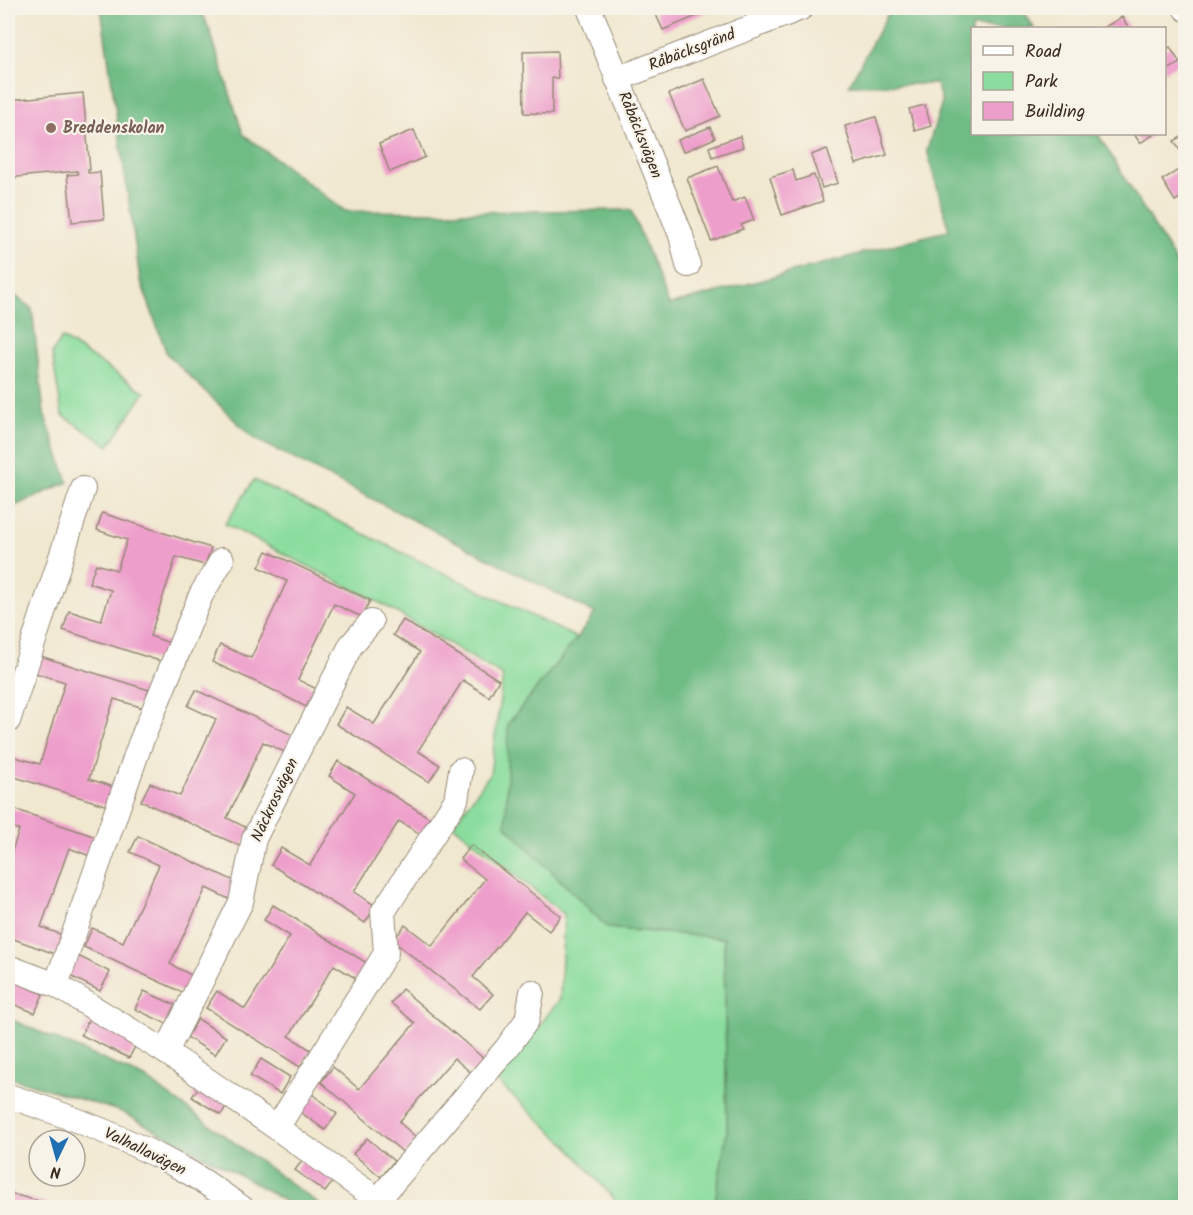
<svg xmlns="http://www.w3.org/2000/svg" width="1193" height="1215" font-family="Kalam,sans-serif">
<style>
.green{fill:#8add9e;stroke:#62845e;stroke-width:1.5}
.forest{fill:#6fbc85;stroke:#557352;stroke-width:1.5}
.building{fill:#ee9ecb}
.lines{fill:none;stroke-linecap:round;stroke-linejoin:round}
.minor-casing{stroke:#968977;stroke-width:26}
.minor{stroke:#fff;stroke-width:24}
.education-dot{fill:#8d6e63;stroke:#f7f3e8;stroke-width:2}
.labels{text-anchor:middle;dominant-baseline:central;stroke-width:4.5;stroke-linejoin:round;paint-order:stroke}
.street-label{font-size:16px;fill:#3b2a1e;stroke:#f7f3e8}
.education-label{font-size:16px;font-weight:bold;fill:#785e54;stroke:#f7f3e8;text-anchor:start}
</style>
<rect width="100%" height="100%" fill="#f7f3e8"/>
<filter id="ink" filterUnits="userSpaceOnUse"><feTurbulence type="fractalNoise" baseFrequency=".0167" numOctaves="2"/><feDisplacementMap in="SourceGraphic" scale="12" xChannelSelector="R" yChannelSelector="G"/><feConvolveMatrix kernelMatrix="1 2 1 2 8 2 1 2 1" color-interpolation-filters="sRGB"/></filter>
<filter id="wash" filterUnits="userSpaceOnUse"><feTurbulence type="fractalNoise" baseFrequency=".008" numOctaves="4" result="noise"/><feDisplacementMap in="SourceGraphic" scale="24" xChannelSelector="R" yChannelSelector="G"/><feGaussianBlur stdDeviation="1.35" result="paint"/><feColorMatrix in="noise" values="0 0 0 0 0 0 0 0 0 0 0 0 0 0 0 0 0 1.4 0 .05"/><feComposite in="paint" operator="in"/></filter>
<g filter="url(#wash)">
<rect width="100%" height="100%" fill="#f1e8d0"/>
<g class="green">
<polygon points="62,338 145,392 109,446 62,415 52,353"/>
<polygon points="254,480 577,638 508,724 608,928 724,938 727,1131 714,1207 621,1207 566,1144 496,1081 560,999 564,914 453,825 490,774 503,676 384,605 225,524"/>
</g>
<g class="forest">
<polygon points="101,8 200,8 210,31 243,134 345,211 454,212 631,210 669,305 949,230 927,150 942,102 936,84 849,85 891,8 1022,8 1034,28 972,28 972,134 1098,134 1185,277 1185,1207 714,1207 727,1131 724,938 608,928 506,826 508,724 577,638 595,613 253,438 167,354 140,279"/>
<polygon points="8,290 32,309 44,413 68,482 8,509 8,440 12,423 8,422"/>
<polygon points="8,1018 145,1078 323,1207 294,1207 253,1182 122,1112 8,1077"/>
</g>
<g id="blocks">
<g class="building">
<polygon points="653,8 707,8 709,11 663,30"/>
<polygon points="1122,17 1129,28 1103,28"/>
<polygon points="1170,47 1180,63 1164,72 1164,50"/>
<polygon points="557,51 558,78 552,78 552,114 524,113 523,52"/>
<polygon points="704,79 720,116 685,131 669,94"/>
<polygon points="83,93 90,170 88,170 88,173 100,172 104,219 72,222 67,175 78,174 77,171 8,178 8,100"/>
<polygon points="925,105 931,126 915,131 909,109"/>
<polygon points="876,117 887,155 856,164 845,126"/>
<polygon points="710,127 715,138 683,152 678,140"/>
<polygon points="414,130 425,157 390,172 379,144"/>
<polygon points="1134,134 1155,134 1140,143"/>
<polygon points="1185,135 1185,154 1183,155 1174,141"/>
<polygon points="740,136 743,147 712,157 709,147"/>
<polygon points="827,149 838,183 822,188 811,155"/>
<polygon points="718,166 732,202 745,197 754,220 741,225 743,229 711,241 687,178"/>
<polygon points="1185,166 1185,195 1175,201 1162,180"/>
<polygon points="793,170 796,181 814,175 823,201 782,215 770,177"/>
<polygon points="102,513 211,548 205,565 176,557 150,636 175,645 169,664 63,630 69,611 101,621 111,590 89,583 96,564 117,570 127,540 97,530"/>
<polygon points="267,551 370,600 362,617 334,604 298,680 321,691 312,710 265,686 212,662 220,645 251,658 287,581 259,567"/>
<polygon points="403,620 499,680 489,697 463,680 418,751 440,765 429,782 336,724 346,707 374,724 420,652 393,635"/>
<polygon points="40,656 149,690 144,708 114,699 89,779 114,787 108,806 8,775 8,755 40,764 65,682 35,673"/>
<polygon points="196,690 299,738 291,755 263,742 227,818 251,830 242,847 141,801 150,783 180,796 216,719 188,706"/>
<polygon points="338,761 435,821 425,837 399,821 354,892 376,906 365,923 271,865 281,848 310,865 355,793 329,776"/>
<polygon points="8,807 96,837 90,856 69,848 41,927 65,936 58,955 8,937 8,863 19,830 8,826"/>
<polygon points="138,836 241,884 233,901 206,888 170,964 193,976 184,993 84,947 92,928 123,942 159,865 130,852"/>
<polygon points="471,845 561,916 549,931 525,912 473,977 493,994 480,1009 393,941 405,925 432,946 485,879 460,859"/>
<polygon points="273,905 370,965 360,981 334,965 289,1036 311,1050 300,1067 206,1008 217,991 245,1009 290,936 264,920"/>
<polygon points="78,956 110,972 100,991 68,975"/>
<polygon points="8,979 43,994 35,1013 8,1002"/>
<polygon points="402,989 489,1063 477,1078 454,1058 399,1122 418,1139 405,1154 321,1082 333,1067 359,1089 415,1023 391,1003"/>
<polygon points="144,991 175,1005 167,1024 135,1009"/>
<polygon points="90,1017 138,1041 129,1058 81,1035"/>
<polygon points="198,1019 226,1037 215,1055 187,1037"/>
<polygon points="261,1059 290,1077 280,1094 250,1076"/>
<polygon points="202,1082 230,1100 221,1115 192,1097"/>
<polygon points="312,1094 337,1114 325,1130 299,1111"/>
<polygon points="367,1138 394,1161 381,1177 353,1154"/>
<polygon points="308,1153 338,1175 325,1192 295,1170"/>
<polygon points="8,1193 62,1207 62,1208 8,1208"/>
</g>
</g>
</g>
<g filter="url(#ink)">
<use href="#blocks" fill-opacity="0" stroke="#968977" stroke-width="1.5"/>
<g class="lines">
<defs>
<g id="minor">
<polyline points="589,8 681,235 688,265"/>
<polyline points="1185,8 1186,9"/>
<polyline points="617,79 801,8"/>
<polyline points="8,721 83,489"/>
<polyline points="8,967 56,985 166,1052 277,1128 378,1200 380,1208"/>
<polyline points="56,985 140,744 201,595 222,560"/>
<polyline points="166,1052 241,902 254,839 351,645 371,622"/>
<path d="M8,1096C67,1115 126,1138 181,1168C202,1179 222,1194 242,1208"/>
<polyline points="277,1128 386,953 383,912 456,800 461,770"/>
<polyline points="378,1200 507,1048 527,1020 532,992"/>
</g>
</defs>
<use href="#minor" class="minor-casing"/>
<use href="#minor" class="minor"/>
</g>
</g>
<circle class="education-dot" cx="51" cy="128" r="6"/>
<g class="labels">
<g class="street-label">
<text transform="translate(692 50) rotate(-21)">Råbäcksgränd</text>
<text transform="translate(640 135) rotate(68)">Råbäcksvägen</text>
<text transform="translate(275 800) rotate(-65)">Näckrosvägen</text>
<text transform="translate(145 1152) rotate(26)">Valhallavägen</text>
</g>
<g class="education-label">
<text x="63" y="128">Breddenskolan</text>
</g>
</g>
<rect width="1193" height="1215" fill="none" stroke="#f7f3e8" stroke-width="30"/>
<rect x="971" y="27" width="195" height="108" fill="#f7f3e8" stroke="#aca397" stroke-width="1.5"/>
<rect x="983" y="46" width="30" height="9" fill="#ffffff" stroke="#aca397" stroke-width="1.5"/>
<text x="1025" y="57" font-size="18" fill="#3b2a1e">Road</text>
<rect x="983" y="72" width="30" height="18" fill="#8add9e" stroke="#aca397" stroke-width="1.5"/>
<text x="1025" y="87" font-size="18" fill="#3b2a1e">Park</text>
<rect x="983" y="102" width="30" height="18" fill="#ee9ecb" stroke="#aca397" stroke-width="1.5"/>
<text x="1025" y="117" font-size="18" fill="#3b2a1e">Building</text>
<g transform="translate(57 1158) rotate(185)"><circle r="28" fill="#f7f3e8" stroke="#aca397" stroke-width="1.5"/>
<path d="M0-4.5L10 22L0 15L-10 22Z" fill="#1f6fb2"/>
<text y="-9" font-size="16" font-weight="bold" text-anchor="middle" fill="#3b2a1e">N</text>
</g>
</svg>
